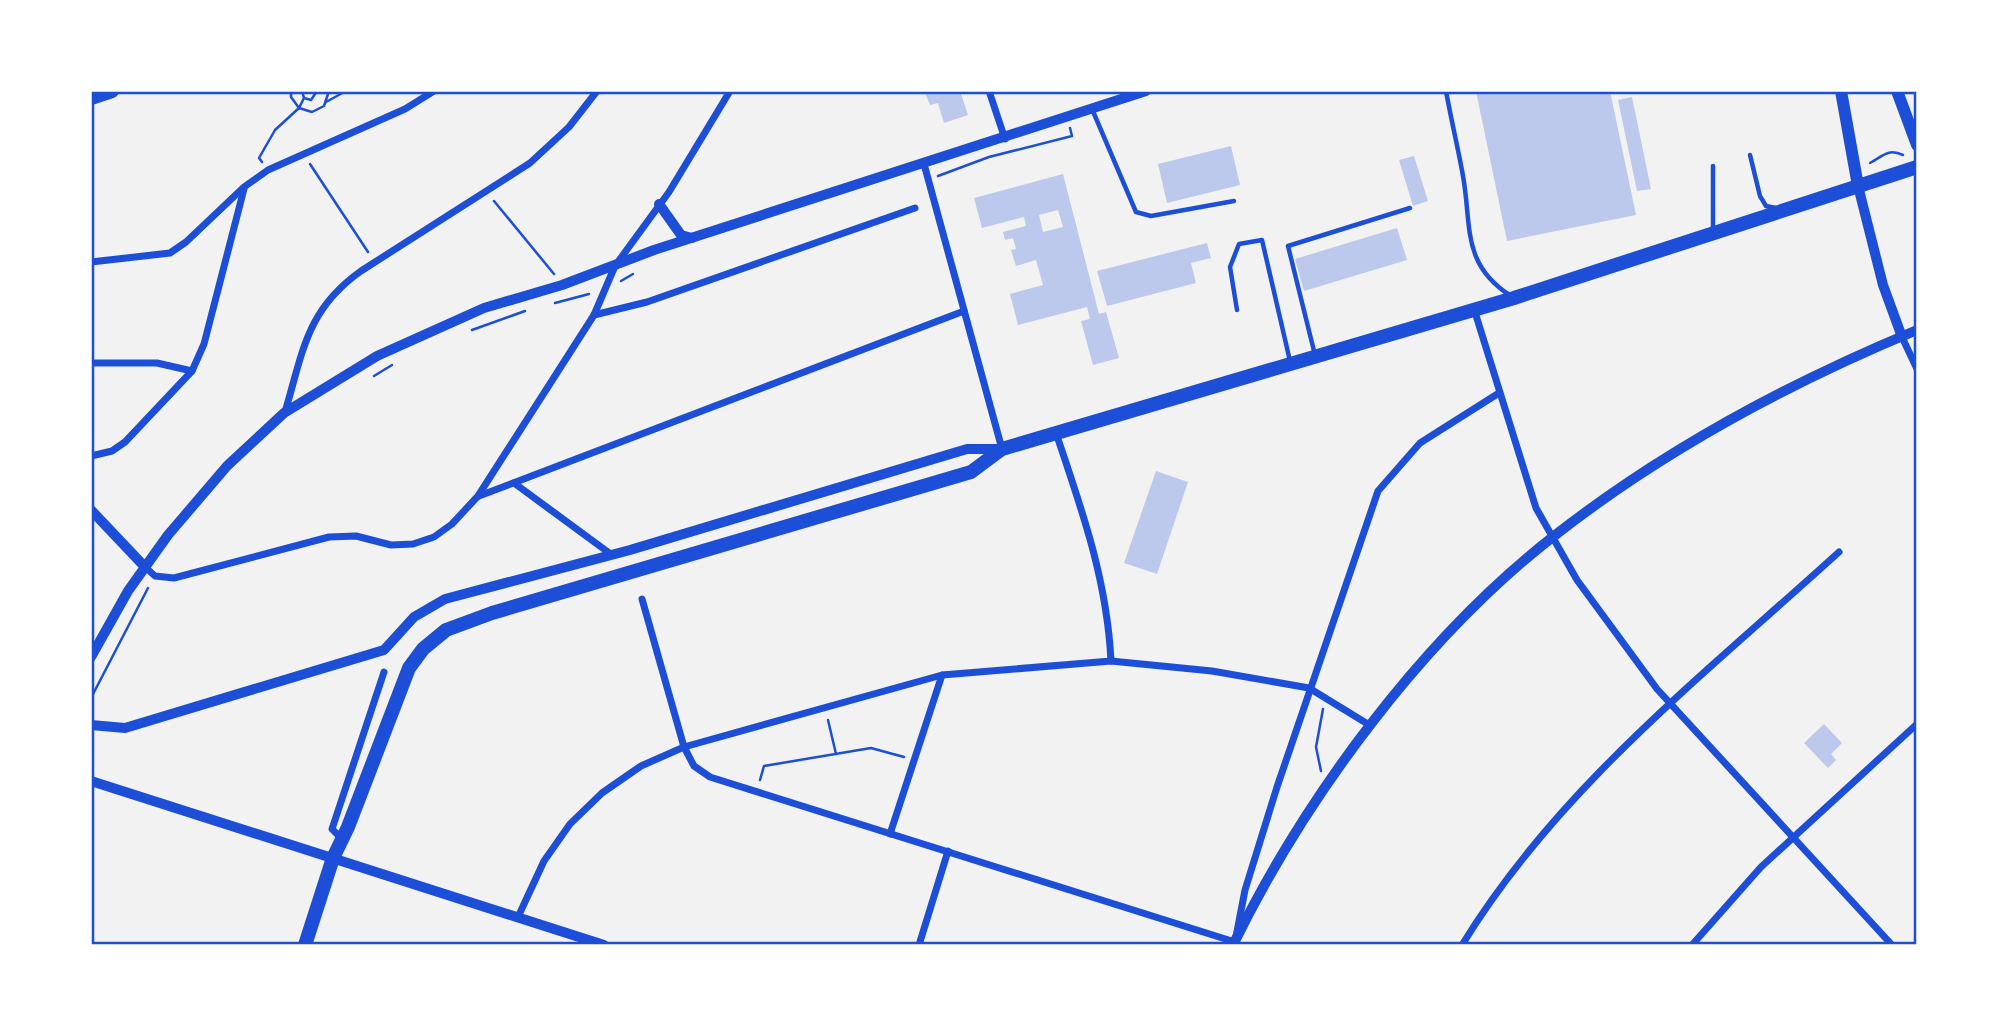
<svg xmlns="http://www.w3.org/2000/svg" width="2008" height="1036" font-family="'IBM Plex Sans',sans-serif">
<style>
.building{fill:#bdc9ec;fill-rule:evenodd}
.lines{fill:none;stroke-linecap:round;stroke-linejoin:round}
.path{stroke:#1d4ed8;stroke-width:2.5}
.service{stroke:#1d4ed8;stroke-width:4.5}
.minor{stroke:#1d4ed8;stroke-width:7}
.tertiary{stroke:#1d4ed8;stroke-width:10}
.secondary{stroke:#1d4ed8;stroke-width:12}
.primary{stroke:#1d4ed8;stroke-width:14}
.trunk{stroke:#1d4ed8;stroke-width:14}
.neatline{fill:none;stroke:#1d4ed8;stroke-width:2.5}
</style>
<rect width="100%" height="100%" fill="#f2f2f2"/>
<g class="building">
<polygon points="932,91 960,91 968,115 944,123 938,103 930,105 925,93"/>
<polygon points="1476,91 1610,91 1636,215 1507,241"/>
<polygon points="1632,97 1651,189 1637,191 1618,100"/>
<polygon points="1231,146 1240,185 1167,203 1158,164"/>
<polygon points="1414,156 1428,201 1413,206 1399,160"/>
<path d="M1063,174L1099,314L1106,312L1119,358L1093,365L1081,321L1090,319L1087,307L1018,325L1010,294L1043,285L1036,260L1016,266L1011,250L1016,249L1013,238L1005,240L1003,232L1026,226L1024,217L982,228L974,198ZM1058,210L1063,227L1043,232L1039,215Z"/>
<polygon points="1397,228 1407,260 1304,291 1295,259"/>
<polygon points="1207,243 1211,258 1191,263 1196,283 1107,306 1097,271"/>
<polygon points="1156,471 1188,482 1157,574 1124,563"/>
<polygon points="1824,724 1842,743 1831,754 1836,760 1828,768 1804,743"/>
</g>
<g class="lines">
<g class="path">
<polyline points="291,91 291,97 299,108 312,112 324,106 329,91"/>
<polyline points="302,91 304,98 311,100 317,91"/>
<polyline points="326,102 346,91"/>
<polyline points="262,162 259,158 275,130 299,108 304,98"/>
<path d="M1870,163C1883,156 1888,148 1903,155"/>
<polyline points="310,164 368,252"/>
<polyline points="938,176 989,157 1072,136 1070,128"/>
<polyline points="494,201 554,274"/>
<polyline points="621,281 633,274"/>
<polyline points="555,303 589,294"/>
<polyline points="472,330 525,311"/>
<polyline points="374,376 392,365"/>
<polyline points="91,698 148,588"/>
<polyline points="828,720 836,754"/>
<polyline points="1321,771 1316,747 1323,709"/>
<polyline points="760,780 764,766 871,748 904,757"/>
</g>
<g class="service">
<path d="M1446,91C1451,119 1458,148 1463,176C1472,226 1461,264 1511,296"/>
<polyline points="1092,109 1136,212 1151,216 1234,201"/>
<polyline points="1750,155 1760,196 1766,206 1776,208"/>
<polyline points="1713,232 1713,166"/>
<polyline points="1237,310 1230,267 1239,244 1262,240 1290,361"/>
<polyline points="1315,355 1288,246 1410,208"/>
</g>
<g class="minor">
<polyline points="989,91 1005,139"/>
<polyline points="924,164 1002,449"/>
<polyline points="91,262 170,253 186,242 244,187 268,170 405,109 434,91"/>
<polyline points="1474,309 1536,508 1577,580 1657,689 1892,945"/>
<polyline points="594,315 647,302 915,208"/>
<polyline points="1902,337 1917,369"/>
<polyline points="91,363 157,363 192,371"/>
<path d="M285,412C303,352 306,310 361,271L530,163L569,127L597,91"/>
<path d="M1056,433C1082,510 1107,580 1111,661"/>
<polyline points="91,456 112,451 125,442 192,371 204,344 244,189"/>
<polyline points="514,483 612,555"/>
<polyline points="479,496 964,311"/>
<polyline points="145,567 155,576 174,578 329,537 356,536 391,545 413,544 434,537 452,524 478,496 594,315 615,266 669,192 730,91"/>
<polyline points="642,599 684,747 694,766 710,777 1235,942 1245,890 1277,787 1378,491 1420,443 1499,393"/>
<polyline points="890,834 942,675"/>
<polyline points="343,840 332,829 384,672"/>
<polyline points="518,917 544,861 570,824 602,793 641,766 684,747 942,675 1111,661 1212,671 1309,688 1371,726"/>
<polyline points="919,945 948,851"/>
<path d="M1462,945C1558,788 1705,674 1839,552"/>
<polyline points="1692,945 1761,867 1917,724"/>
</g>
<g class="tertiary">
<polyline points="1858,186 1883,285 1902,337"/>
<polyline points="659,204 681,235 692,238"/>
<polyline points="91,510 145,567"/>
<polyline points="91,657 128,591 168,535 227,466 284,413 377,356 484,308 562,285 654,250 1146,91"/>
<polyline points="91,725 125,728 384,650 414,617 445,599 630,550 967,449 1002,449"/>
<polyline points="91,781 604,945"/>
<path d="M1233,945C1306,796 1423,638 1554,536C1664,450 1789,383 1917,330"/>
</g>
<g class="secondary">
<polyline points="1841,91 1858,186"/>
<polyline points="1897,91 1917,145"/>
</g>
<polyline class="primary" points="305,945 333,858 348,827 409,668 423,649 446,630 492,613 971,472 1002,449 1514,298 1917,167"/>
<polyline class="trunk" points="91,98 112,91"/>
</g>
<rect width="2008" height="1036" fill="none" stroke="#ffffff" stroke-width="186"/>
<rect x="93" y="93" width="1822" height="850" class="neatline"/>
</svg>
